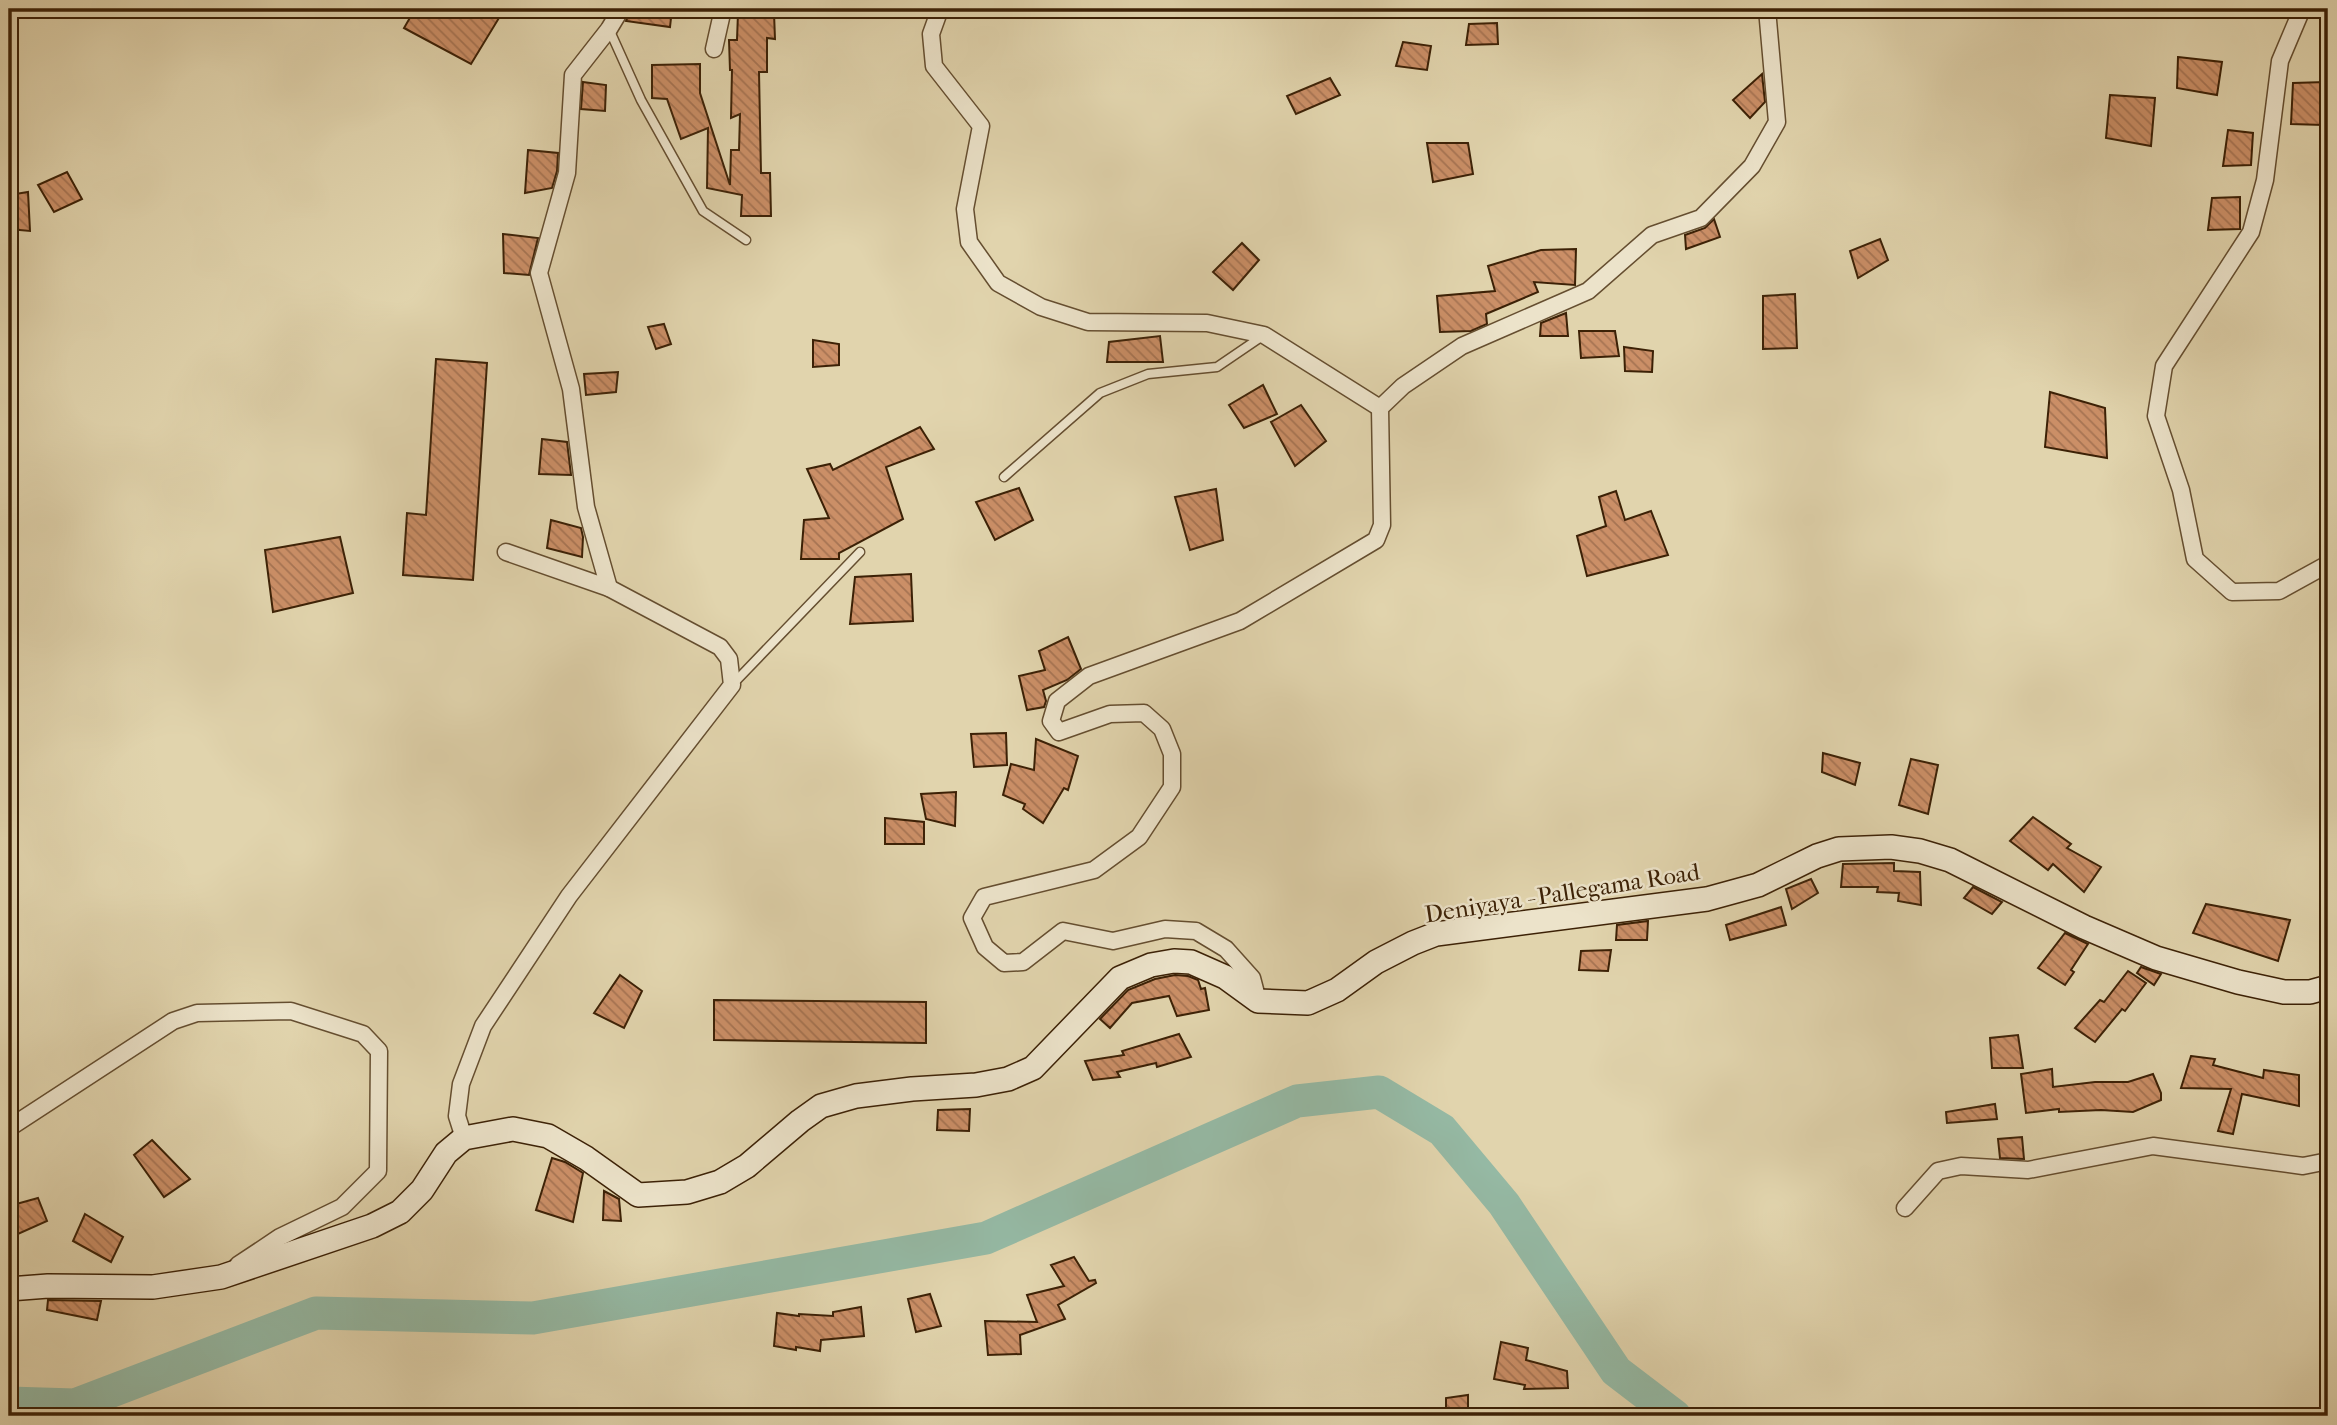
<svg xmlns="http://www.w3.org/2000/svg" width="2337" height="1425" font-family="'IM FELL French Canon',serif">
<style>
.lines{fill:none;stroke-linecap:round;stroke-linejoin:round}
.river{stroke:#95b9a4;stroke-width:33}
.building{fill:url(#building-back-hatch);stroke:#3c2106;stroke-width:2}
.lane-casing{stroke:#654e30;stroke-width:11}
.street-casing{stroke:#654e30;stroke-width:19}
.secondary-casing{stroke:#3c2106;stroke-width:26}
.lane{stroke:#ece3ca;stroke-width:8}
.street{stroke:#ece3ca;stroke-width:16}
.secondary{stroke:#ece3ca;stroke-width:23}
.labels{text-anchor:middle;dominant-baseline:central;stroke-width:5;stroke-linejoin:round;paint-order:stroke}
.street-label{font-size:24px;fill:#3c2106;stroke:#ece3ca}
</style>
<defs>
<pattern id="building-back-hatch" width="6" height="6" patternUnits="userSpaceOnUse" patternTransform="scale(1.75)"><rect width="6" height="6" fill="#cb8f67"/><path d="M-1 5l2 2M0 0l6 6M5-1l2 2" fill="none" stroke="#a67453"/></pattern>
</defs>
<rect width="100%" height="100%" fill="#e1d4ad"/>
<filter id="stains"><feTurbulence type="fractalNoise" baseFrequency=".00286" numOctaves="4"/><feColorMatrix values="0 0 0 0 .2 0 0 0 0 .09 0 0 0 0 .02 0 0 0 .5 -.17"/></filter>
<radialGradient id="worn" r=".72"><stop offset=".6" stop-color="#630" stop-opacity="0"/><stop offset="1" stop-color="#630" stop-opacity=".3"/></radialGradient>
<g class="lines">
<polyline class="river" points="9,1403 75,1405 316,1313 533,1318 986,1238 1297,1101 1379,1092 1442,1130 1504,1204 1616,1371 1675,1416"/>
</g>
<g class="building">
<polygon points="415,9 494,9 502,13 471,64 404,28"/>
<polygon points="631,9 672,9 670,27 626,21"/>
<polygon points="738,13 774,13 775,39 767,38 767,72 759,72 761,173 770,173 771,216 741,216 742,195 707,188 708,128 681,139 667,99 652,98 652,65 700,64 700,93 730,185 731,150 739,150 740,114 731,118 732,70 730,70 729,40 737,40"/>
<polygon points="1497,23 1498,44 1466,45 1469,24"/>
<polygon points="1403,42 1431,46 1427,70 1396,66"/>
<polygon points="2178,57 2222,62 2217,95 2177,88"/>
<polygon points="1762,74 1765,102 1750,118 1733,100"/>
<polygon points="1330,78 1340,95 1296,114 1287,96"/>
<polygon points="583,82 606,85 605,111 581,109"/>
<polygon points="2325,82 2323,125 2291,124 2293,83"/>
<polygon points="2110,95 2155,98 2151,146 2106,138"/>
<polygon points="2228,130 2253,133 2251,165 2223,166"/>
<polygon points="1427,143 1468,143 1473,174 1433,182"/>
<polygon points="528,150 558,153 557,171 552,188 525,193"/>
<polygon points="67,172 82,199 54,212 38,185"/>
<polygon points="28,192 30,231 9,229 9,195"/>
<polygon points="2240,197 2240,229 2208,230 2212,198"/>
<polygon points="1714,219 1720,237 1686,249 1685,235 1705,228"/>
<polygon points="503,234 538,238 529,275 504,273"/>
<polygon points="1880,239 1888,260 1858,278 1850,251"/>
<polygon points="1242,243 1259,260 1233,290 1213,272"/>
<polygon points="1576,249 1575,285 1534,282 1538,292 1486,314 1487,324 1471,331 1440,332 1437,296 1495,291 1488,266 1541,250"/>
<polygon points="1795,294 1797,348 1763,349 1763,296"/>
<polygon points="1566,313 1568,336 1540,336 1541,323"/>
<polygon points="664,324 671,344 656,349 648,327"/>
<polygon points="1579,331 1615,331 1619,356 1581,358"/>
<polygon points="1160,336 1163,362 1107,362 1109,342"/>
<polygon points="813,340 839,344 839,365 813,367"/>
<polygon points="1624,347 1653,351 1652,372 1625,371"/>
<polygon points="436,359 487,363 473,580 403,575 407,513 426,515"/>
<polygon points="618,372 616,392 586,395 584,374"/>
<polygon points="1263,385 1277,414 1244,428 1229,405"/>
<polygon points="2050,392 2105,408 2107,458 2045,447"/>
<polygon points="1301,405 1326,441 1295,466 1271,422"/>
<polygon points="920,427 934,449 886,467 903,519 839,553 839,559 801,559 804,520 829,518 807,469 830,464 833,470"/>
<polygon points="542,439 567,442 571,475 539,474"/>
<polygon points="1019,488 1033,520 995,540 976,502"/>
<polygon points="1216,489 1223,540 1190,550 1175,497"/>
<polygon points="1616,491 1625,520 1651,511 1668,555 1587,576 1577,536 1606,526 1599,497"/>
<polygon points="551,520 581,528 583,537 582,557 547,548"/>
<polygon points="340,537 353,593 273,612 265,550"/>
<polygon points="911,574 913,621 850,624 855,577"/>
<polygon points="1068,637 1081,669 1067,680 1043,690 1046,701 1044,707 1027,710 1019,676 1045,670 1039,651"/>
<polygon points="1006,733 1007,765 974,767 971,734"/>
<polygon points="1036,739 1078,756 1068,790 1064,788 1043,823 1023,809 1025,804 1003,795 1011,764 1034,770"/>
<polygon points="1823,753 1860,763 1855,785 1822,772"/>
<polygon points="1911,759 1938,765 1928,814 1899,805"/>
<polygon points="956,792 955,826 926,819 921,794"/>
<polygon points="2033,817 2071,844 2067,848 2101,867 2084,892 2053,864 2048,870 2010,841"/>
<polygon points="885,818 924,822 924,844 885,844"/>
<polygon points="1894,863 1894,871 1920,872 1921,905 1898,901 1899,893 1877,892 1878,887 1841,887 1843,864"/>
<polygon points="1811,879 1818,893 1792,909 1786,889"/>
<polygon points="1973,887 2002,902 1992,914 1964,898"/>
<polygon points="2206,904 2290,920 2278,961 2193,933"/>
<polygon points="1781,907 1786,925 1730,940 1726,925"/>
<polygon points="1648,921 1647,940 1616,940 1617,925"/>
<polygon points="2065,933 2088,944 2071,970 2074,972 2065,985 2038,968"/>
<polygon points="1611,950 1608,971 1579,970 1581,951"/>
<polygon points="2141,967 2161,974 2154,985 2137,973"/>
<polygon points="2128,971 2146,983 2125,1011 2122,1009 2095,1042 2075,1028 2100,1000 2104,1002"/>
<polygon points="620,975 642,991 624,1028 594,1013"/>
<polygon points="1175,975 1188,976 1198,980 1201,989 1205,988 1209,1010 1177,1016 1169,996 1132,1003 1110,1028 1100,1019 1128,990 1155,979"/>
<polygon points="714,1000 926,1002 926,1043 714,1040"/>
<polygon points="1179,1034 1191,1057 1157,1067 1156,1063 1117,1072 1120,1077 1093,1080 1085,1061 1124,1055 1122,1051"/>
<polygon points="2018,1035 2023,1068 1992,1068 1990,1038"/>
<polygon points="2191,1056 2215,1059 2213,1065 2263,1078 2264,1070 2299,1075 2299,1106 2242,1094 2233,1134 2218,1131 2231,1089 2181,1088"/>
<polygon points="2052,1069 2053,1087 2095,1082 2128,1082 2153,1074 2161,1093 2161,1100 2133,1112 2101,1110 2059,1112 2059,1109 2026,1113 2021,1074"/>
<polygon points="1995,1104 1997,1119 1947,1123 1946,1112"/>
<polygon points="970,1109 969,1131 937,1130 938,1110"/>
<polygon points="2022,1137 2024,1159 2000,1158 1998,1139"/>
<polygon points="152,1140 190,1179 164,1197 134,1155"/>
<polygon points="552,1158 565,1162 583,1173 573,1222 536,1210"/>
<polygon points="604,1191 619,1199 621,1221 603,1220"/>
<polygon points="38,1198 47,1221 9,1238 9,1206"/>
<polygon points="85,1214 123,1237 111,1262 73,1241"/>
<polygon points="1074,1257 1089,1281 1095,1280 1096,1283 1058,1305 1065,1319 1020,1335 1021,1354 988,1355 985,1321 1037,1322 1027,1295 1064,1286 1051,1265"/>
<polygon points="930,1294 941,1326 916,1332 908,1299"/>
<polygon points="48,1300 101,1301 97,1320 47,1310"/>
<polygon points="861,1307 864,1336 821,1340 820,1351 796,1347 796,1350 774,1346 777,1313 799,1316 799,1314 833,1316 833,1312"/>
<polygon points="1501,1342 1528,1348 1526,1360 1567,1371 1568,1388 1524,1389 1525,1385 1494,1379"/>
<polygon points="1468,1395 1468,1416 1446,1416 1446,1398"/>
</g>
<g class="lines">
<defs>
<g id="lane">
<polyline points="609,29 641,100 703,211 746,240"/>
<polyline points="1004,477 1100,393 1148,374 1217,367 1264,335"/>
<polyline points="732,685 860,552"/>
</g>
<g id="street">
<polyline points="940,9 931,34 934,66 981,126 965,209 969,242 998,283 1041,307 1088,322 1207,323 1264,335 1380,408"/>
<polyline points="2302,9 2280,61 2265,180 2251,232 2164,366 2156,416 2181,490 2195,559 2232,592 2279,591 2328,564"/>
<polyline points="714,49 723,9"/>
<polyline points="609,588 586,507 571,389 539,273 567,173 573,75 609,29 621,9"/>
<polyline points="1258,1001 1252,978 1226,949 1196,931 1165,929 1113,941 1063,931 1023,962 1004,963 985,947 972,918 984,897 1094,870 1139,837 1172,787 1172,754 1162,729 1144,713 1110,714 1059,732 1051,721 1057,701 1089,676 1240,621 1376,540 1382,525 1380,408 1403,386 1462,346 1588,291 1652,235 1701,218 1752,166 1777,122 1767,9"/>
<polyline points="9,1128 173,1021 197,1013 291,1011 363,1034 379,1051 378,1171 342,1207 280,1237 238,1265"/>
<polyline points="464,1138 457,1116 461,1084 483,1026 569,896 732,685 729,659 720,647 609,588 506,552"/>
<polyline points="1905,1208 1938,1171 1961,1166 2028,1170 2153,1146 2303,1166 2328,1161"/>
</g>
<polyline id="secondary" points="9,1289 48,1286 153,1287 221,1277 372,1226 400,1212 422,1190 446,1153 464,1138 513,1129 548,1136 586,1158 638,1195 687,1192 720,1182 747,1166 800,1121 821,1106 856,1096 912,1089 976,1085 1008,1079 1033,1068 1120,978 1151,965 1174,961 1191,962 1225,977 1258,1001 1308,1003 1337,990 1376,962 1413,943 1436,934 1707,899 1758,885 1817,856 1839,849 1891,847 1920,851 1950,860 2084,927 2156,958 2238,982 2284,992 2310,992 2328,987"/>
</defs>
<use href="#lane" class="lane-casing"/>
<use href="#street" class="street-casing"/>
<use href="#secondary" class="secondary-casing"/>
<use href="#lane" class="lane"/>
<use href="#street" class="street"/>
<use href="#secondary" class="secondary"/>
</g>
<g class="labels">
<g class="street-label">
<text transform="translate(1562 893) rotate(-9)">Deniyaya - Pallegama Road</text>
</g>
</g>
<rect width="2337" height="1425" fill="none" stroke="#e1d4ad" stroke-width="35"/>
<rect x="10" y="10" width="2316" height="1404" fill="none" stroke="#3c2106" stroke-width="3.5"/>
<rect x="18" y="18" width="2302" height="1390" fill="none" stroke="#3c2106" stroke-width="2"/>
<rect width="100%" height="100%" filter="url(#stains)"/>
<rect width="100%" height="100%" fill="url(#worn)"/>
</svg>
